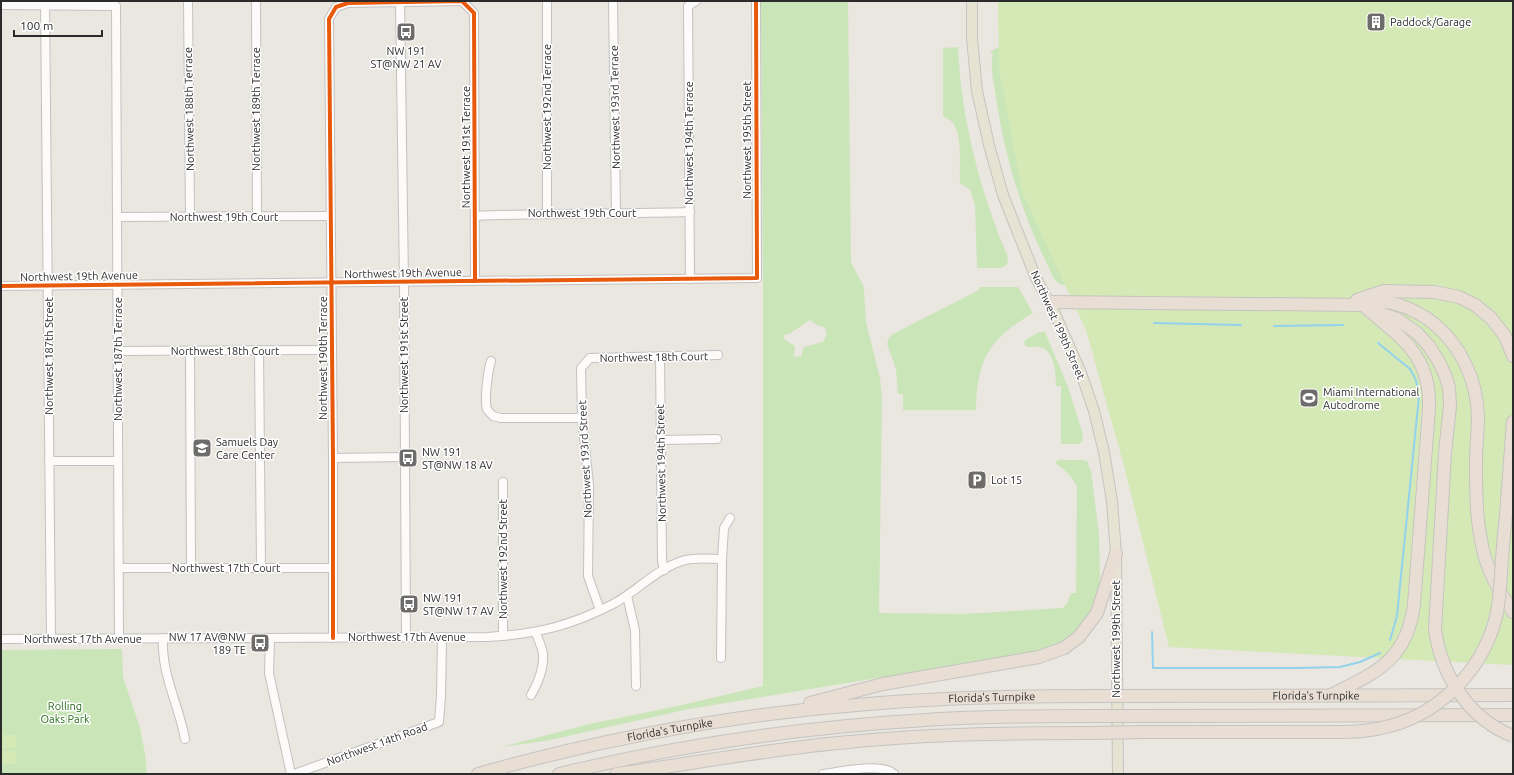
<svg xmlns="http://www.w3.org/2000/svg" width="1514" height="775" font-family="Ubuntu,sans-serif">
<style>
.green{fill:#cae5b8;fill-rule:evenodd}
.pitch{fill:#d5e9b6}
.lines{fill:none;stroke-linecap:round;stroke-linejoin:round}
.stream{stroke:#93d2ec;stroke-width:2}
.minor-casing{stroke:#c3c2c1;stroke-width:10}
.major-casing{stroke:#c5c4c1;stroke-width:12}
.highway-casing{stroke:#c5c4c1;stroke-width:14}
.minor{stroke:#fcfbfa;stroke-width:8}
.major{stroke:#e7e3d3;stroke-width:10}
.highway{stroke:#e9ded3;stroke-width:12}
.highway-bridge-casing{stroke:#c5c4c1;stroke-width:14;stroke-linecap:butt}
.highway-bridge{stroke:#e9ded3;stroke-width:12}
.cycleway-casing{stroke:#fff;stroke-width:6}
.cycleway{stroke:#e8590c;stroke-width:4}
.labels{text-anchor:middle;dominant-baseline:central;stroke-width:3;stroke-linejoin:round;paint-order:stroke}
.poi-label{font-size:11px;fill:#2b2b2b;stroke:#fff;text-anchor:start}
.street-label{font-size:11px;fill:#2b2b2b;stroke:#fff}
.park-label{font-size:11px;fill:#276a19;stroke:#fff}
</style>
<rect width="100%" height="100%" fill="#eae6e0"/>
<g class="green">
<path d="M761,1H848L851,263L863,285L864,291L866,322L880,378L882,397L879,613L964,614L1063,608L1068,602L1071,593H1076L1077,486C1071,476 1066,470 1056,464V462L1058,460H1083L1089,462L1088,464L1091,471L1099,535L1100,577L1099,589L1090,611L1093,613L1084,626L1065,642L1037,652L689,709L545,741L501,747L590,724L682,705L763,686V276ZM810,320L819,326L825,327L827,334L823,342L804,347L801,356L794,357L795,346L785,340L783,335L789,334Z"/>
<path d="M958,47C961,118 980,192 1008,257L1007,265L1001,268H978L977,265L975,205L970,190L960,183C959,167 963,137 953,123C951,120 946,118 943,116V48Z"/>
<path d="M999,47L1066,285C1063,285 1060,284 1058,283C1053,279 1050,270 1047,264C1020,210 1003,150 995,90C993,79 990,65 993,54L990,52Z"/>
<path d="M980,287H1018L1033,313C989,339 977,359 976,410H903V394H898L896,369L887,344L889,338L893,334L977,291Z"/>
<path d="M1039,332H1045L1068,387L1083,435L1082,438L1084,440L1078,444H1061V386H1056C1056,375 1055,354 1043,348C1038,346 1032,347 1027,347L1024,344L1025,340Z"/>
<polygon points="122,649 123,677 140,728 145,754 147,774 1,774 1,650"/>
</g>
<g class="pitch">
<polygon points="998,1 1513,1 1513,665 1169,647 1124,466 1086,330 1022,192 999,68"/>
<rect x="1" y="735" width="15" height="13"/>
<rect x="1" y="751" width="15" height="13"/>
</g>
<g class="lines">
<g class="stream">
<polyline points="1154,323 1241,325"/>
<polyline points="1274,326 1343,325"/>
<polyline points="1378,343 1410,369 1416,380 1419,396 1397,616 1390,640"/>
<polyline points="1152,632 1153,668 1296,668 1340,667 1360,662 1380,653"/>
</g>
<defs>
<g id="minor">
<polyline points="45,1 51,639"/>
<polyline points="188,1 190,216"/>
<polyline points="256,1 257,216"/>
<polyline points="400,1 404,282 406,637"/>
<polyline points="547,1 547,213"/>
<polyline points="613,1 616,214"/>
<polyline points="1,5 116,6 119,639"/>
<path d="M475,216C546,213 618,214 690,212"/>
<polyline points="117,217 331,216"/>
<polyline points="690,279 688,6 696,1"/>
<polyline points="1,286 757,278 756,1"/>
<polyline points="259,350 261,568"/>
<polyline points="117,351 332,350"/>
<polyline points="190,351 191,568"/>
<polyline points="660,356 662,560 664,570"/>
<path d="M491,361C488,370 484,400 487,409C488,411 491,414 493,416L501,418H582"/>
<polyline points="661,440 717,439"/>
<polyline points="333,458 404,457"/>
<polyline points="49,461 118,461"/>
<polyline points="119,568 333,568"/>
<polyline points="627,596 635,630 636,686"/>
<polyline points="600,610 588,576 589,485 582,418 581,368 590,358 718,355"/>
<polyline points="503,636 503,482"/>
<path d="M163,638C161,674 179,705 185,739"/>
<polyline points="270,638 269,673 291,774"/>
<polyline points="333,638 333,458 329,19 336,7 348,3 462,1 474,13 475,281"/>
<path d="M1,639L488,637C537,634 571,626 615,603C638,590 657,569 682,561C694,557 709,559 722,559"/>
<polyline points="721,658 722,559 724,528 730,518"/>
<path d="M531,695C538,683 544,668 543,654C542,647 538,639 536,633"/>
<polyline points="294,774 439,722 441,696 442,637"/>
<path d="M823,774C839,772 883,762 894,774"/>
</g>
<polyline id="major" points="972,1 972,38 977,91 989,145 1003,195 1036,278 1055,314 1081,373 1094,411 1104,452 1112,501 1116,554 1118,774"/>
<g id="highway">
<polyline points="1357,300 1384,291 1434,292 1459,297 1475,305 1491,318 1505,336 1513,356"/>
<path d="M1049,302L1363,305C1370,304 1377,302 1384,302C1399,302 1422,314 1433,323C1461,345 1477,381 1478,416C1478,431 1476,447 1476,462C1476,488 1476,515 1481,540C1485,567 1498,590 1513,612"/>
<polyline points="1376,312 1397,319 1417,333 1429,346 1439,362 1446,377 1449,388 1450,406 1445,453 1435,629"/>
<polyline points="1506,514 1513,422"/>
<path d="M1331,695C1376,672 1407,661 1414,604L1429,409C1431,353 1400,338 1363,305"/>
<path id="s1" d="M1143,696L1513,695"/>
<polyline points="810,703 883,684 1039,657 1064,648 1079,637 1097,613 1116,554"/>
<polyline points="1143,716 1513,715"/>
<polyline points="1143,732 1336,732"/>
<path id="s2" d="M478,774C605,738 736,714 868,704C942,697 1017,696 1092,696"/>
<path d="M559,774C680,745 803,727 926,720C982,716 1037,716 1093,716"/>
<path d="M616,774C690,764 764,750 838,743C923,734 1007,733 1092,733"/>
</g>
</defs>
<use href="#minor" class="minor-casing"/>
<use href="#major" class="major-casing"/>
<use href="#highway" class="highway-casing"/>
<use href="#minor" class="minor"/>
<use href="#major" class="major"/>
<use href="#highway" class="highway"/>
<defs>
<g id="highway-bridge">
<path d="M1435,629C1441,675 1469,719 1513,736"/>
<polyline points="1092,696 1143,696"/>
<polyline points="1093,716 1143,716"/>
<path d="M1336,732C1351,732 1366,732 1381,728C1437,717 1482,672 1496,617C1499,604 1500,589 1501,575C1502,555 1504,534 1506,514"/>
<polyline points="1092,733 1143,732"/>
</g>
</defs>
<use href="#highway-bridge" class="highway-bridge-casing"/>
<use href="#highway-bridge" class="highway-bridge"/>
<defs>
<g id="cycleway">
<polyline points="1,286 757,278 756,1"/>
<polyline points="333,638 333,458 329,19 336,7 348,3 462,1 474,13 475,281"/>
</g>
</defs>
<use href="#cycleway" class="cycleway-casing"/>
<use href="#cycleway" class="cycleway"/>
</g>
<defs>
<symbol id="building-square" viewBox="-11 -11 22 22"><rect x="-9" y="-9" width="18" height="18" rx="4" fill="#6e6c6a" stroke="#fff"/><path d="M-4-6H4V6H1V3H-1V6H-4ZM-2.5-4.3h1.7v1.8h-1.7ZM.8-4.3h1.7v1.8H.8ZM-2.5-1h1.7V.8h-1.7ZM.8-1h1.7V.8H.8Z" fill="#fff"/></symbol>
<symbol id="bus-square" viewBox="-11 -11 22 22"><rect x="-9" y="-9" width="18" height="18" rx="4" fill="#6e6c6a" stroke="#fff"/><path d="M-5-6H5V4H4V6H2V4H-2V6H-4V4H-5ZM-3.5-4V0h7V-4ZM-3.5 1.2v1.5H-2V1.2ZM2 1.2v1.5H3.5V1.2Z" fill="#fff"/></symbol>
<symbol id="stadium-square" viewBox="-11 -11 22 22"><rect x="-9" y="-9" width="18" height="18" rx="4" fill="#6e6c6a" stroke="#fff"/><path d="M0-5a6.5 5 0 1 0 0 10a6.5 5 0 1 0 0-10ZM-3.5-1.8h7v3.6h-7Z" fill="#fff"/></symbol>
<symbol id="school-square" viewBox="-11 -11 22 22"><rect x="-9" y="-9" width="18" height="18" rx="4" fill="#6e6c6a" stroke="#fff"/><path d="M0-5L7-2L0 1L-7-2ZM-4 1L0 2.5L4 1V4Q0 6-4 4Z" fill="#fff"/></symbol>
<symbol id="parking-square" viewBox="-11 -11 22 22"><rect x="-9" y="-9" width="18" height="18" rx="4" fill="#6e6c6a" stroke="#fff"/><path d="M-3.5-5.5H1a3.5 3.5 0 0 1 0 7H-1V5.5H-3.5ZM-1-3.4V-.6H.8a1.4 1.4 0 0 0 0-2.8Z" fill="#fff"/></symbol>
</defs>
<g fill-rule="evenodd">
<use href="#building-square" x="1365" y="11" width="22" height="22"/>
<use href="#bus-square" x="395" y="21" width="22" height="22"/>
<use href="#stadium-square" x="1298" y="387" width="22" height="22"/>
<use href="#school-square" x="191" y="437" width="22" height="22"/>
<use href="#bus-square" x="397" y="447" width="22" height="22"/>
<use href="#parking-square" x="966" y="469" width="22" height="22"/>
<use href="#bus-square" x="398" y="593" width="22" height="22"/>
<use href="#bus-square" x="249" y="632" width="22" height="22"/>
</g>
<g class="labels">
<g class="poi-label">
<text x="1390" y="22">Paddock/Garage</text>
<text x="406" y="51" text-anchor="middle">NW 191<tspan x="406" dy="13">ST@NW 21 AV</tspan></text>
<text x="1323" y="392">Miami International<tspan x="1323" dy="13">Autodrome</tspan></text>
<text x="216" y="442">Samuels Day<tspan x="216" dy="13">Care Center</tspan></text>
<text x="422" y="452">NW 191<tspan x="422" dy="13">ST@NW 18 AV</tspan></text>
<text x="991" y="480">Lot 15</text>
<text x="423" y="598">NW 191<tspan x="423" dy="13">ST@NW 17 AV</tspan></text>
<text x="246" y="637" text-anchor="end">NW 17 AV@NW<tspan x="246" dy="13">189 TE</tspan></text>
</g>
<g class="street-label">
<text transform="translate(547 107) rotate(-90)">Northwest 192nd Terrace</text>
<text transform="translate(615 107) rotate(-91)">Northwest 193rd Terrace</text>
<text transform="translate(189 109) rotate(-91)">Northwest 188th Terrace</text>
<text transform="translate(256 109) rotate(-90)">Northwest 189th Terrace</text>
<text transform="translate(747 140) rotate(-90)">Northwest 195th Street</text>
<text transform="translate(689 143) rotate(-90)">Northwest 194th Terrace</text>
<text transform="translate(466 147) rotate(-90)">Northwest 191st Terrace</text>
<text x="582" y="213">Northwest 19th Court</text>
<text x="224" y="217">Northwest 19th Court</text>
<text transform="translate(403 273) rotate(-1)">Northwest 19th Avenue</text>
<text transform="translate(79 276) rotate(-1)">Northwest 19th Avenue</text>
<text transform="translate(1058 325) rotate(66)">Northwest 199th Street</text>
<text x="225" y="351">Northwest 18th Court</text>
<text transform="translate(404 355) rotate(-90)">Northwest 191st Street</text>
<text transform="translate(49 356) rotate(-90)">Northwest 187th Street</text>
<text transform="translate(654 357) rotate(-1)">Northwest 18th Court</text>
<text transform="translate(323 358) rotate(-90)">Northwest 190th Terrace</text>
<text transform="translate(118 359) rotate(-90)">Northwest 187th Terrace</text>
<text transform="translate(585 459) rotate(-93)">Northwest 193rd Street</text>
<text transform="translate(661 463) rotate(-91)">Northwest 194th Street</text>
<text transform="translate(503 559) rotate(-90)">Northwest 192nd Street</text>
<text x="226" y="568">Northwest 17th Court</text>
<text x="407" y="637">Northwest 17th Avenue</text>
<text x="83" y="639">Northwest 17th Avenue</text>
<text transform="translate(1116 639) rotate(-90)">Northwest 199th Street</text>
<text stroke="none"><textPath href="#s1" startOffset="173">Florida's Turnpike</textPath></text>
<text stroke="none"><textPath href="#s2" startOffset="521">Florida's Turnpike</textPath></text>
<text stroke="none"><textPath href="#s2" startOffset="197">Florida's Turnpike</textPath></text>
<text transform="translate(377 744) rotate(-20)">Northwest 14th Road</text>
</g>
<g class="park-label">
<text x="65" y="706">Rolling<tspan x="65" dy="13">Oaks Park</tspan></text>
</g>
</g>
<rect width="1514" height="775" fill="none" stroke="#2b2b2b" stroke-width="4"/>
<path d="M14 30v6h88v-6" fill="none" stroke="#2b2b2b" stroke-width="2"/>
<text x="20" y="30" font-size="12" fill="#2b2b2b" stroke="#ffffff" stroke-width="3" paint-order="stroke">100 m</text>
</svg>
